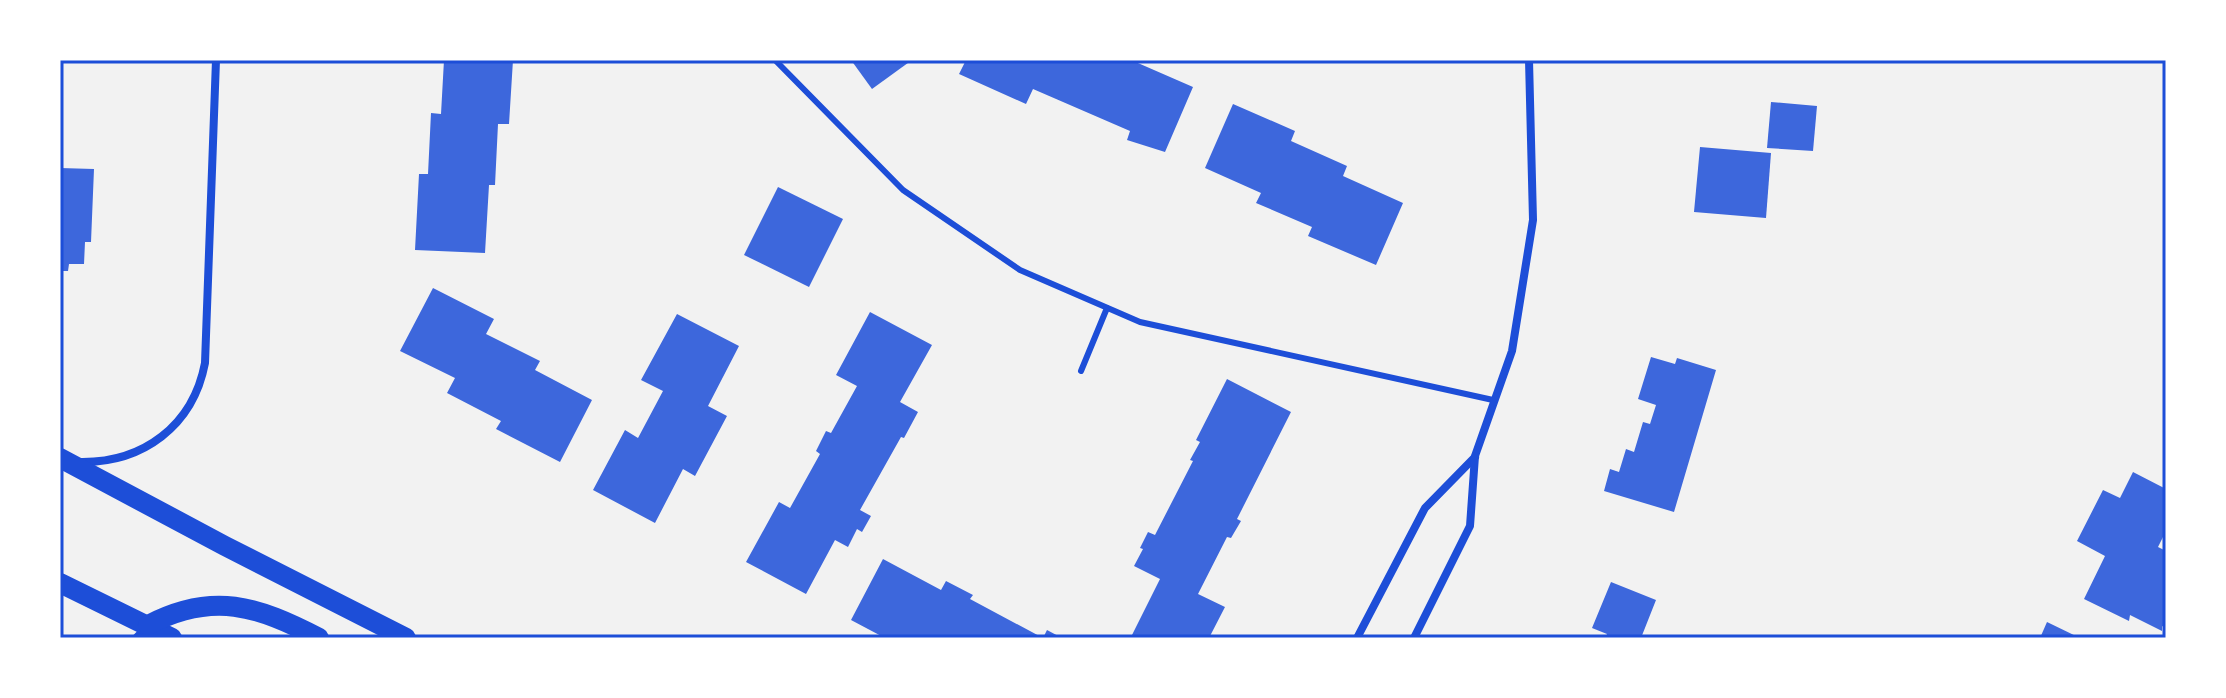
<svg xmlns="http://www.w3.org/2000/svg" width="2226" height="698" font-family="'Roboto Serif',serif">
<style>
.building{fill:#3d67dc}
.lines{fill:none;stroke-linecap:round;stroke-linejoin:round}
.service{stroke:#1d4ed8;stroke-width:6}
.minor{stroke:#1d4ed8;stroke-width:8}
.primary{stroke:#1d4ed8;stroke-width:20}
.neatline{fill:none;stroke:#1d4ed8;stroke-width:3}
</style>
<rect width="100%" height="100%" fill="#f2f2f2"/>
<g class="building">
<polygon points="444,60 513,60 509,124 498,124 495,185 489,185 485,253 415,250 419,174 428,174 431,113 441,114"/>
<polygon points="851,60 912,60 872,89"/>
<polygon points="966,60 1131,60 1193,87 1165,152 1127,140 1130,131 1033,89 1026,104 959,74"/>
<polygon points="1771,102 1817,106 1813,151 1767,148"/>
<polygon points="1233,104 1295,131 1291,141 1347,166 1343,176 1403,203 1376,265 1308,236 1312,227 1256,203 1261,193 1205,168"/>
<polygon points="1700,147 1771,153 1766,218 1694,212"/>
<polygon points="60,168 94,169 91,242 85,242 84,264 69,264 68,271 60,271"/>
<polygon points="778,187 843,219 809,287 744,255"/>
<polygon points="433,288 494,319 486,334 540,361 535,370 592,400 560,462 496,429 501,421 447,393 455,378 400,351"/>
<polygon points="870,312 932,345 900,402 918,412 904,438 901,437 860,510 871,516 862,532 857,529 848,547 835,540 806,594 746,562 779,502 790,508 820,454 816,451 826,431 831,433 857,386 836,375"/>
<polygon points="677,314 739,346 708,406 727,416 695,476 683,469 655,523 593,490 625,430 638,438 663,391 641,380"/>
<polygon points="1651,357 1675,364 1677,358 1716,370 1674,512 1604,491 1610,469 1619,472 1626,449 1634,452 1643,422 1650,424 1656,405 1638,399"/>
<polygon points="1227,379 1291,412 1237,519 1241,521 1231,538 1227,537 1198,594 1225,607 1209,638 1133,638 1131,637 1160,579 1134,566 1143,549 1140,548 1148,532 1155,535 1193,461 1190,460 1200,442 1196,440"/>
<polygon points="2133,472 2166,489 2166,531 2158,547 2166,551 2166,628 2162,626 2162,631 2130,615 2129,621 2084,599 2105,556 2077,541 2103,490 2120,498"/>
<polygon points="883,559 941,590 946,581 973,595 970,599 1043,638 1047,630 1062,638 885,638 851,620"/>
<polygon points="1611,582 1656,600 1641,638 1605,638 1607,634 1592,628"/>
<polygon points="2047,622 2080,638 2040,638"/>
</g>
<g class="lines">
<g class="service">
<polyline points="775,60 903,190 1020,270 1140,322 1493,400"/>
<polyline points="1081,371 1107,308"/>
</g>
<g class="minor">
<path d="M80,462C143,463 193,426 205,363L216,60"/>
<polyline points="136,638 148,626"/>
<polyline points="1357,638 1425,508 1475,457"/>
<polyline points="1414,638 1470,526 1475,456 1512,351 1533,220 1529,60"/>
</g>
<g class="primary">
<polyline points="60,458 225,546 406,638"/>
<polyline points="60,583 172,638"/>
<path d="M148,625C213,591 257,606 319,638"/>
</g>
</g>
<rect width="2226" height="698" fill="none" stroke="#ffffff" stroke-width="124"/>
<rect x="62" y="62" width="2102" height="574" class="neatline"/>
</svg>
